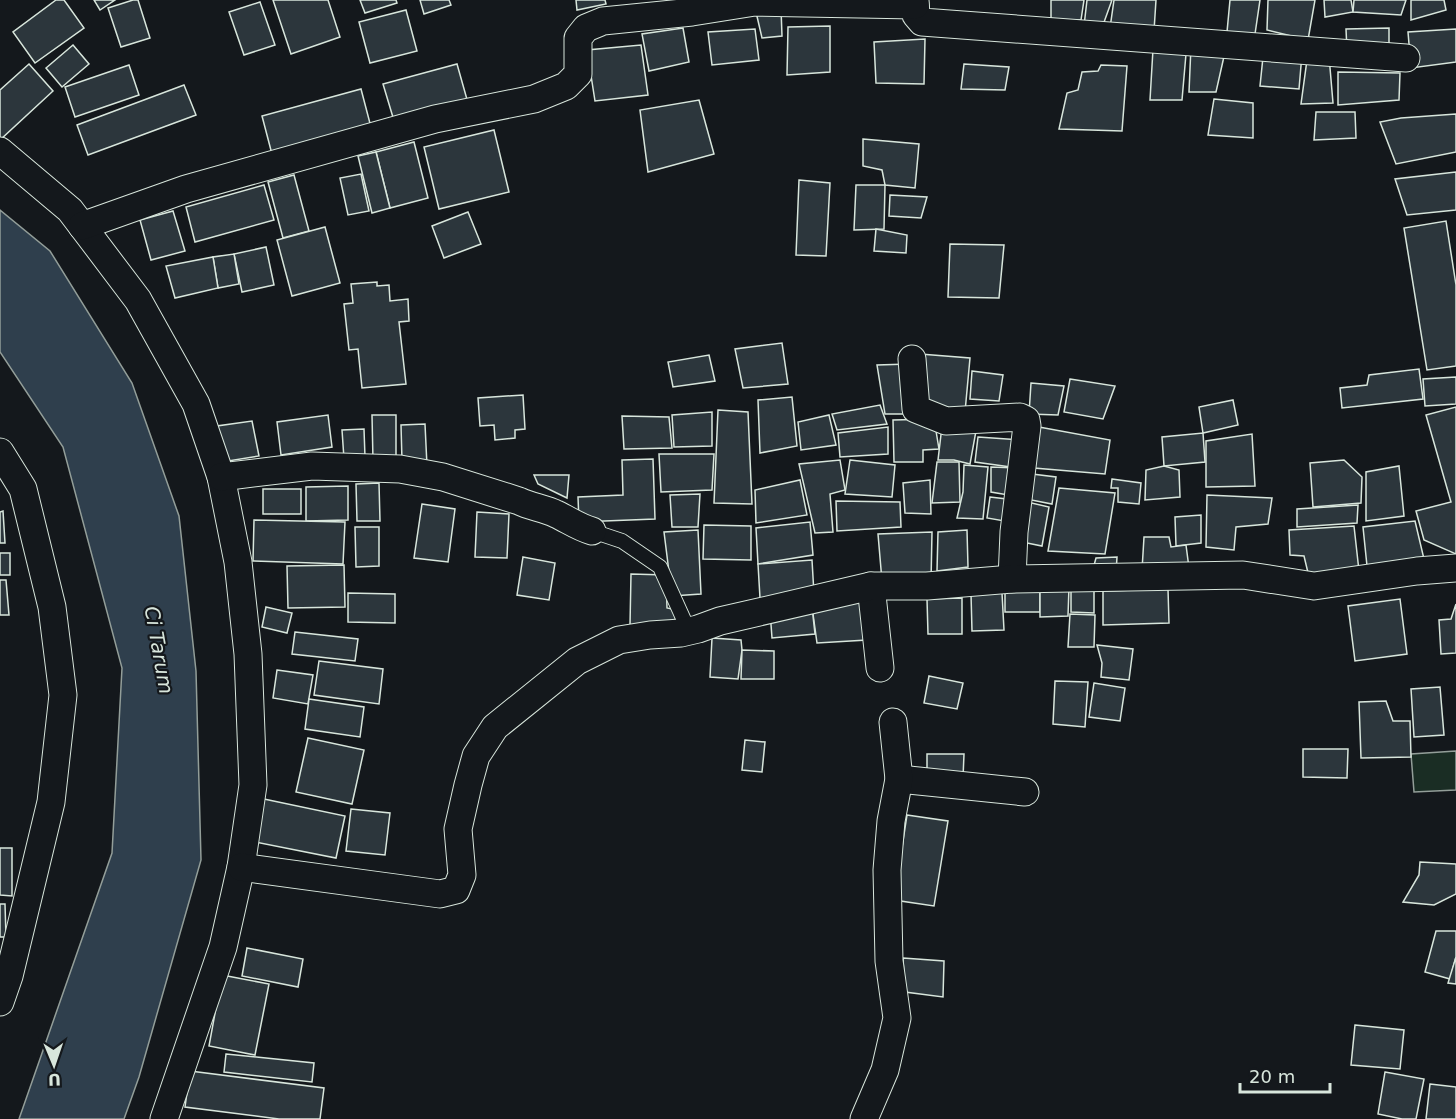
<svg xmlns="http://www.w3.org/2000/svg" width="1456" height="1119" font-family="'DejaVu Sans',sans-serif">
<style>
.green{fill:#1a2d24;stroke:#939e99;stroke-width:1.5}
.water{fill:#2f3f4d;stroke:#939e99;stroke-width:1.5}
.building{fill:#2c363c;stroke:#d8e6dc;stroke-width:1.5}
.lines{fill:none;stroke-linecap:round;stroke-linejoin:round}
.lane-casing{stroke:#d8e6dc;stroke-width:16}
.street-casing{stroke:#d8e6dc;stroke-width:29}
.lane{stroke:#14181c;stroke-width:14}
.street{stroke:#14181c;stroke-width:27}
.labels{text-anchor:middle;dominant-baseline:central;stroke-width:4.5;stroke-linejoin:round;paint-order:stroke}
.water-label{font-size:20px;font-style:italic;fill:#d8e6dc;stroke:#14181c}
</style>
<rect width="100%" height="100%" fill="#14181c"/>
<polygon class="green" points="1456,751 1456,790 1414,792 1411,754"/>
<polygon class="water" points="0,210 50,251 132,383 179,516 196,671 201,860 139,1077 124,1119 19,1119 112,853 122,668 63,447 0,352"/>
<g class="building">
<polygon points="56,0 64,0 84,28 35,63 13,32"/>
<polygon points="94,0 115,0 100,10"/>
<polygon points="133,0 138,0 150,38 121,47 108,8"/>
<polygon points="273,0 328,0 340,37 291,54"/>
<polygon points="360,0 396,0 397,3 365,13"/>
<polygon points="420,0 449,0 451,5 424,14"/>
<polygon points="576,0 605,0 606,4 577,10"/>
<polygon points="1051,0 1084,0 1081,20 1051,20"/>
<polygon points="1087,0 1112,0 1103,25 1084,26"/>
<polygon points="1114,0 1156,0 1154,31 1110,28"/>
<polygon points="1230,0 1260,0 1255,34 1227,32"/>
<polygon points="1268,0 1315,0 1308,40 1267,30"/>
<polygon points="1324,0 1351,0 1353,12 1325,17"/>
<polygon points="1354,0 1406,0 1401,15 1353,12"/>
<polygon points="1411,0 1444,0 1446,10 1411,20"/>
<polygon points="260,2 275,45 244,55 229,12"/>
<polygon points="781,8 782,36 762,38 756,12"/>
<polygon points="406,10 417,51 370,63 359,22"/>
<polygon points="830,26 830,72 787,75 788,27"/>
<polygon points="683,28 689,62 649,71 642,34"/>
<polygon points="1389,28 1389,51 1347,51 1346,29"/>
<polygon points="755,29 759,60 712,65 708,32"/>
<polygon points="1456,29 1456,62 1411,68 1408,32"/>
<polygon points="925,39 924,84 876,83 874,42"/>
<polygon points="73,45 89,64 62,87 46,68"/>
<polygon points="641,45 648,95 595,101 587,50"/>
<polygon points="1191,46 1225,52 1216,92 1189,92"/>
<polygon points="1153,49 1186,54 1182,100 1150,100"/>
<polygon points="1302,54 1299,89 1260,86 1263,57"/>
<polygon points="1329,56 1333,103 1301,104 1307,60"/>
<polygon points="29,64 53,91 0,140 0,90"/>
<polygon points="457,64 468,103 395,124 383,84"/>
<polygon points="964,64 1009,67 1005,90 961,89"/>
<polygon points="129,65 139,95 75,117 65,87"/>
<polygon points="1101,65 1127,66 1122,131 1059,129 1067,93 1078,90 1082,72 1098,71"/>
<polygon points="1338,72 1400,73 1399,100 1338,105"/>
<polygon points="184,85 196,115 88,155 77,125"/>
<polygon points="361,89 372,131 273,158 262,116"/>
<polygon points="1214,99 1253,103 1253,138 1208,135"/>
<polygon points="699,100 714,154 648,172 640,110"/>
<polygon points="1316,112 1355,112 1356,138 1314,140"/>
<polygon points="1456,114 1456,152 1396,164 1380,122 1401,118"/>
<polygon points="494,130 509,192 439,209 424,147"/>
<polygon points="863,139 919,144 915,188 885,185 882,170 863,166"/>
<polygon points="414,142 428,198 390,208 376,152"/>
<polygon points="376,152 390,208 372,213 358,156"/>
<polygon points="1456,172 1456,210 1407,215 1395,179"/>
<polygon points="361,174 369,211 348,215 340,178"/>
<polygon points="294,175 309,231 283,238 268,182"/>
<polygon points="799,180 830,183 826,256 796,255"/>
<polygon points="264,185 274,220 195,242 186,207"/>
<polygon points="856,185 885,185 884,229 854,230"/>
<polygon points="890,195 927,197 921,218 889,216"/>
<polygon points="173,211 185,251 151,260 140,220"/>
<polygon points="468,212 481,244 444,258 432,226"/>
<polygon points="1446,221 1456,285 1456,366 1427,370 1404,228"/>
<polygon points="325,227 340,283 292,296 277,240"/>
<polygon points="876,229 907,235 906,253 874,251"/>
<polygon points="950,244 1004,245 999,298 948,297"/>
<polygon points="266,247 274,285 242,292 234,254"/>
<polygon points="234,254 239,284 218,288 213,257"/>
<polygon points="213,257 218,288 175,298 166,266"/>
<polygon points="377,282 377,286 389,285 390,301 408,299 409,321 399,322 406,384 362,388 358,349 349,350 344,304 353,303 351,284"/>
<polygon points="782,343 788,384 743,388 735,349"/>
<polygon points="920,354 970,358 965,412 921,402"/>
<polygon points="709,355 715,381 673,387 668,362"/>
<polygon points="909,364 916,414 885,414 877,365"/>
<polygon points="1419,369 1423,399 1342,408 1340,388 1367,385 1369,375"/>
<polygon points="972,371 1003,375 999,401 970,399"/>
<polygon points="1456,377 1456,404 1425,406 1423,379"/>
<polygon points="1070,379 1115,386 1103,419 1064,412"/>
<polygon points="1031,383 1064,386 1058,415 1029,414"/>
<polygon points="523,395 525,429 515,430 515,438 495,440 494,425 480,426 478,398"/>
<polygon points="792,397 797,446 760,453 758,400"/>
<polygon points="1233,400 1238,425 1203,433 1199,407"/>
<polygon points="880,405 887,424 837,430 832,414"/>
<polygon points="1456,407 1456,554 1424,540 1416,511 1451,502 1426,415"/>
<polygon points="718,410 748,412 752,504 714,503"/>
<polygon points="712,412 712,446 674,447 672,415"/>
<polygon points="328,415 332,447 281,455 277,422"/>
<polygon points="372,415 396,415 396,461 373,461"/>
<polygon points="829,415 836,445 801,450 798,422"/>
<polygon points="622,416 669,417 672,448 624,449"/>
<polygon points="934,419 939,449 923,450 923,462 894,462 893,420"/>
<polygon points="252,421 259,456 222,462 217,426"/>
<polygon points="425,424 427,466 402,461 401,425"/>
<polygon points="942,426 976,431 970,464 954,460 938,460"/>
<polygon points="888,427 888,454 840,457 838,433"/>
<polygon points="1039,427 1110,440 1105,474 1034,468"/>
<polygon points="364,429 365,457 344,459 342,430"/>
<polygon points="1203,433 1205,462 1164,466 1162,437"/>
<polygon points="1252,434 1255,486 1206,487 1206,441"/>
<polygon points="978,437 1021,440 1018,468 975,462"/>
<polygon points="659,454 714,454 712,490 661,492"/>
<polygon points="653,459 655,519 579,522 578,497 623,495 622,460"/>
<polygon points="840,460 845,490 830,494 833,532 815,533 799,464"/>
<polygon points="850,460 895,465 892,497 845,494"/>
<polygon points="1344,460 1362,477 1361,503 1313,507 1310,463"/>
<polygon points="937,462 959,462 960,502 932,503"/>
<polygon points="964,465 988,467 983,519 957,518 963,492"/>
<polygon points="1164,466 1179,470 1180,497 1145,500 1146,470"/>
<polygon points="1399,466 1404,516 1366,521 1366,472"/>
<polygon points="991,467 1018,468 1014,496 991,492"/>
<polygon points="1024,473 1056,477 1052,504 1021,498"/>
<polygon points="534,475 569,475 567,498 538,484"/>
<polygon points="1112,479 1141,483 1139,504 1118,502 1118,488 1111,488"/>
<polygon points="800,480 807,515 756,523 755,490"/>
<polygon points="930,480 931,514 905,513 903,483"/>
<polygon points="379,483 380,521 357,521 356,484"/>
<polygon points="348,486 348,520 306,521 306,487"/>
<polygon points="1059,488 1115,493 1105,554 1048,551"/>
<rect x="263" y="489" width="38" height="25"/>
<polygon points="700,494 698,527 672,527 670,495"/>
<polygon points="1207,495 1272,498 1268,524 1236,527 1234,550 1206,547"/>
<polygon points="990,497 1015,500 1010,522 987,518"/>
<polygon points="836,501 900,502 901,527 837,531"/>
<polygon points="1023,501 1049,507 1042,546 1017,541"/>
<polygon points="422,504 455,509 448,562 414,558"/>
<polygon points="1358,505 1357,523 1297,527 1297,509"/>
<polygon points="3,511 5,543 0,543 0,512"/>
<polygon points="477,512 509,514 507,558 475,557"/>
<polygon points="1201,515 1201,543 1176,546 1175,517"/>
<polygon points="254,520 345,522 343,564 253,561"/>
<polygon points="1415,521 1424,559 1367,566 1363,527"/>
<polygon points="810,522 813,555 758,564 756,528"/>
<polygon points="704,525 751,526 751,560 703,559"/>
<polygon points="1354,526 1359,571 1309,577 1304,556 1290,555 1289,530"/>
<polygon points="355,527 379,527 379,566 356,567"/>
<polygon points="698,530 701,594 672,596 664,532"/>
<polygon points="967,530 968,567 937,571 938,532"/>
<polygon points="932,532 931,582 882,581 878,534"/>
<polygon points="1144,537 1169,537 1171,547 1186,545 1189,568 1142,570"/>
<rect x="0" y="553" width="10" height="22"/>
<polygon points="523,557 555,563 549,600 517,595"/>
<polygon points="1117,557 1116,573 1093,569 1096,558"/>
<polygon points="812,560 814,594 760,598 758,564"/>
<polygon points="344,565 345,607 288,608 287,566"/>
<polygon points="631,574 666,575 667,608 677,610 674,627 630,625"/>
<polygon points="0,580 6,580 9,615 0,615"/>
<polygon points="1071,585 1094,585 1094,613 1071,612"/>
<rect x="1005" y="586" width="35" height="26"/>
<polygon points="1040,586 1069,587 1068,616 1040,617"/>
<polygon points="1168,589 1169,623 1103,625 1103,591"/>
<polygon points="348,593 395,594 395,623 348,622"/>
<polygon points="1002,593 1004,630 972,631 971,594"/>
<polygon points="962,598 962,634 928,634 927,599"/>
<polygon points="1400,599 1407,654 1355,661 1348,606"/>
<polygon points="864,602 867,640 817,643 812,607"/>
<polygon points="1456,604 1456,653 1441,654 1439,620 1451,619"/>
<polygon points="266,607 292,613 287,633 262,627"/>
<polygon points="812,607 815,634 772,638 770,611"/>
<polygon points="1070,614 1095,615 1094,647 1068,647"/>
<polygon points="295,632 358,639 355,661 292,654"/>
<polygon points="712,638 741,640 742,650 738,679 710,677"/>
<polygon points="1097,645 1133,649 1129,680 1101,677 1102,663"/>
<polygon points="742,650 774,651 774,679 741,679"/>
<polygon points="319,661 383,669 379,704 314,695"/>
<polygon points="277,670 313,675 308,704 273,698"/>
<polygon points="929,676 963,683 957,709 924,703"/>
<polygon points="1055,681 1088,682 1085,727 1053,724"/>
<polygon points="1094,683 1125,688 1120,721 1089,717"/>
<polygon points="1440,687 1444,735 1414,737 1411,689"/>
<polygon points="309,699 364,707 360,737 305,729"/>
<polygon points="1386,701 1393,721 1410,721 1411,757 1361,758 1359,702"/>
<polygon points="308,738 364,750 352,804 296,792"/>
<polygon points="745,740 765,742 762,772 742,770"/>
<polygon points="1303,749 1348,749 1347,778 1303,777"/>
<polygon points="927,754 964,754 963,778 927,778"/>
<polygon points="264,799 345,816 336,858 255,842"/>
<polygon points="351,809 390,813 385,855 346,851"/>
<polygon points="907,815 948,821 934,906 894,900"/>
<polygon points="0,848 12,848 12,896 0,895"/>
<polygon points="1420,862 1456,864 1456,894 1434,905 1403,902 1419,875"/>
<polygon points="0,904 5,904 6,937 0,937"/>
<polygon points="1436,931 1456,931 1456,957 1450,979 1425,972"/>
<polygon points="247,948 303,959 298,987 242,976"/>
<polygon points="1456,957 1456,984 1448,983"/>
<polygon points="903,958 944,961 943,997 905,992"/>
<polygon points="222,975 269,984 255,1055 209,1046"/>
<polygon points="1355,1025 1404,1030 1400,1069 1351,1065"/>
<polygon points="226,1054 314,1063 312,1082 224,1072"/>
<polygon points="190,1071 324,1088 320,1119 279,1119 185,1107"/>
<polygon points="1385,1072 1424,1079 1416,1119 1402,1119 1378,1114"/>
<polygon points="1430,1084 1456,1087 1456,1119 1426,1119"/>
</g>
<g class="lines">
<defs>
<polyline id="lane" points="592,531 622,541 660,567 688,629"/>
<g id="street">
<polyline points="915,0 916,15 922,22 1406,58"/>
<polyline points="0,151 70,210 138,300 196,404 221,477 238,562 248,654 253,785 241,867 223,947 164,1119"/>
<polyline points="82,226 186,189 435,119 534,99 566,86 578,74 578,38 586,28 603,21 692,12 755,2 915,5"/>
<polyline points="912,359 916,409 946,421 1020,417 1026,420 1027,426 1014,532 1012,579"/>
<polyline points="0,452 23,489 52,607 63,695 51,802 9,976 0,1002"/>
<path d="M221,477L312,466L400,469L443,477L519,501C531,507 544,508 556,514C569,520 578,527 592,531"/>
<polyline points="871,586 880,668"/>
<polyline points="899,779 1025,792"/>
<polyline points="241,867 440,894 456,890 462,875 458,829 468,785 476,756 495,727 577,661 619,640 650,635 681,633 698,629 720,621 871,586 927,586 1012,579 1243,575 1314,586 1417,571 1456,568"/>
<polyline points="864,1119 885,1070 897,1018 889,961 887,870 891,821 899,779 893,722"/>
</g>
</defs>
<use href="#lane" class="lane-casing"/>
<use href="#street" class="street-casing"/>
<use href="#lane" class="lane"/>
<use href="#street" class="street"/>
</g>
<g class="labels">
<g class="water-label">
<text transform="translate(159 650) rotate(80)">Ci Tarum</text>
</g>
</g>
<g transform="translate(54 1065) rotate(178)" stroke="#14181c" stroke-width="4.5" paint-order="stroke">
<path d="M0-4.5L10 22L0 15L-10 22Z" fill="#d8e6dc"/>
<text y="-9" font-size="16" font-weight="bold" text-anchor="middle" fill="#d8e6dc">U</text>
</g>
<path d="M1240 1083v9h90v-9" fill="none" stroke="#d8e6dc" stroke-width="3"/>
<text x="1249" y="1083" font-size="18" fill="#d8e6dc" stroke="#14181c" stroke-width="4.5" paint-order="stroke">20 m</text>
</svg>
